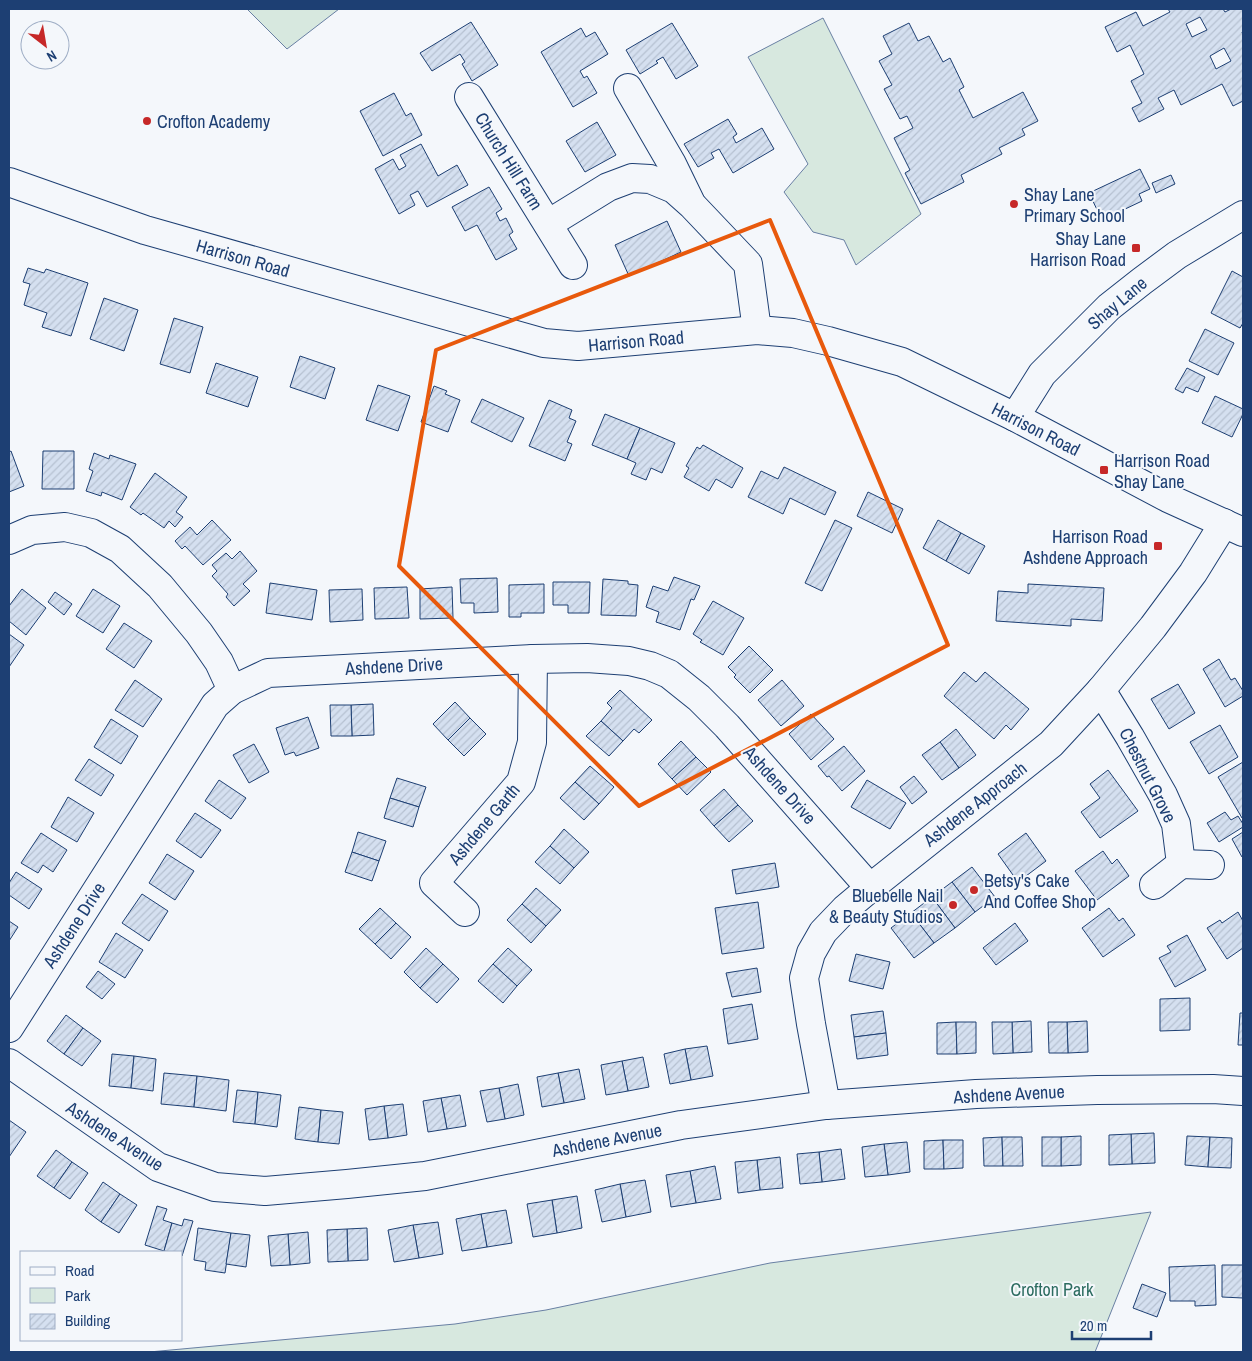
<svg xmlns="http://www.w3.org/2000/svg" width="1252" height="1361" font-family="'Archivo Narrow',sans-serif">
<style>
.park{fill:#d7e8df;stroke:#687fa3}
.building{fill:url(#building-hatch);stroke:#1d3f73;fill-rule:evenodd}
.lines{fill:none;stroke-linecap:round;stroke-linejoin:round}
.minor-casing{stroke:#1d3f73;stroke-width:30}
.major-casing{stroke:#1d3f73;stroke-width:30}
.minor{stroke:#f4f7fb;stroke-width:28}
.major{stroke:#f4f7fb;stroke-width:28}
.marked{fill:none;stroke:#e8590c;stroke-width:4;stroke-linejoin:round}
.poi-dot{fill:#c62828;stroke:#f4f7fb;stroke-width:2}
.labels{text-anchor:middle;dominant-baseline:central;stroke-width:4;stroke-linejoin:round;paint-order:stroke}
.poi-label{font-size:18px;fill:#1d3f73;stroke:#f4f7fb;text-anchor:start}
.street-label{font-size:18px;fill:#1d3f73;stroke:#f4f7fb}
.park-label{font-size:18px;fill:#2c6c60;stroke:#f4f7fb}
</style>
<defs>
<pattern id="building-hatch" width="6" height="6" patternUnits="userSpaceOnUse" patternTransform="scale(1.25)"><rect width="6" height="6" fill="#d5e0f0"/><path d="M-1 1l2-2M0 6l6-6M5 7l2-2" fill="none" stroke="#b6c1d1"/></pattern>
</defs>
<rect width="100%" height="100%" fill="#f4f7fb"/>
<g class="park">
<polygon points="247,9 339,9 287,49"/>
<polygon points="823,18 921,214 856,265 844,240 813,232 784,192 808,164 748,57"/>
<polygon points="1151,1212 1095,1352 149,1352 455,1324 546,1310 770,1263"/>
</g>
<g class="building">
<path d="M1168,9H1223L1225,12L1231,9H1243V31L1242,32L1243,35V101L1233,106L1222,84L1181,105L1174,90L1158,98L1164,109L1139,122L1132,108L1142,103L1131,81L1144,74L1130,45L1117,52L1105,27L1136,12L1143,26L1170,12ZM1200,17L1207,30L1192,37L1186,24ZM1224,48L1231,61L1216,69L1210,56Z"/>
<polygon points="471,22 498,65 472,81 462,64 465,62 460,54 432,71 420,53"/>
<polygon points="672,23 698,66 676,79 663,57 656,61 658,63 640,74 626,50"/>
<polygon points="909,23 918,41 929,36 943,62 950,58 964,87 959,90 973,118 1023,92 1038,121 1022,129 1025,135 999,148 1002,154 961,175 964,182 921,204 905,173 910,170 894,138 913,128 907,116 900,119 884,89 892,85 879,61 892,54 883,36"/>
<polygon points="581,28 586,37 595,32 608,54 580,71 584,78 587,76 597,93 573,107 541,52"/>
<polygon points="394,93 406,116 411,113 422,135 383,156 360,111"/>
<polygon points="728,119 737,134 733,137 736,143 762,128 774,149 733,173 719,149 711,153 714,158 698,167 684,144"/>
<polygon points="597,122 616,155 585,172 566,141"/>
<polygon points="421,144 438,176 457,165 468,185 427,207 418,191 410,195 415,205 399,214 375,169 393,159 399,170 406,166 400,155"/>
<polygon points="1140,169 1150,189 1139,194 1142,201 1102,220 1089,193"/>
<polygon points="1171,175 1175,184 1156,193 1152,183"/>
<polygon points="489,187 502,209 496,213 500,221 506,218 513,232 509,235 517,249 496,260 477,225 465,231 452,207"/>
<polygon points="667,221 681,252 629,276 615,245"/>
<polygon points="28,268 44,273 46,269 88,283 71,336 42,327 47,313 24,305 30,284 23,282"/>
<polygon points="1232,271 1243,277 1243,323 1240,328 1211,313"/>
<polygon points="104,298 138,310 124,351 90,339"/>
<polygon points="174,318 203,327 190,373 160,364"/>
<polygon points="1205,329 1234,343 1218,375 1189,361"/>
<polygon points="300,356 335,368 325,399 290,387"/>
<polygon points="216,363 258,377 248,407 206,393"/>
<polygon points="1187,368 1205,377 1198,392 1186,387 1183,393 1175,389"/>
<polygon points="378,385 410,396 398,431 366,420"/>
<polygon points="434,386 447,391 445,394 460,400 448,432 421,422"/>
<polygon points="1215,396 1243,409 1243,414 1232,437 1202,423"/>
<polygon points="482,399 524,418 512,442 471,422"/>
<polygon points="549,400 572,410 569,418 576,421 567,442 572,444 565,461 529,446"/>
<polygon points="605,414 640,428 627,459 592,445"/>
<polygon points="640,428 675,443 662,473 651,468 646,480 631,474 636,463 627,459"/>
<polygon points="703,445 743,468 732,488 716,479 709,491 684,477 689,468 686,466 697,447 700,449"/>
<polygon points="11,451 24,486 9,492 9,452"/>
<polygon points="43,451 74,451 74,489 42,489"/>
<polygon points="94,453 109,459 110,455 136,464 122,500 102,492 101,496 86,491 93,471 89,469"/>
<polygon points="784,467 836,492 825,515 790,498 783,514 748,497 761,471 778,479"/>
<polygon points="155,473 187,497 176,512 183,517 175,527 169,521 164,528 143,513 141,515 130,507"/>
<polygon points="868,492 903,509 892,533 857,516"/>
<polygon points="212,520 231,540 203,565 185,546 182,549 175,541 190,527 197,535"/>
<polygon points="835,520 852,528 822,591 805,583"/>
<polygon points="938,520 961,533 946,561 923,548"/>
<polygon points="961,533 985,546 969,574 946,561"/>
<polygon points="240,551 257,571 243,584 250,591 234,606 226,597 228,594 212,576 217,571 212,565 226,553 232,559"/>
<polygon points="674,577 700,586 694,600 691,599 680,630 656,622 659,612 646,607 653,586 668,591"/>
<polygon points="497,578 498,612 474,613 474,603 461,603 460,579"/>
<polygon points="603,579 628,581 628,584 638,585 636,616 601,615"/>
<polygon points="553,582 590,582 589,613 568,613 568,605 553,605"/>
<polygon points="270,583 317,590 312,620 266,613"/>
<polygon points="544,584 544,613 521,613 521,617 509,617 509,585"/>
<polygon points="1028,584 1104,588 1102,621 1071,619 1071,626 996,621 998,591 1028,593"/>
<polygon points="407,587 409,618 375,619 374,588"/>
<polygon points="452,587 453,618 420,619 420,589"/>
<polygon points="22,589 46,608 26,635 9,621 9,606"/>
<polygon points="93,589 120,606 103,633 76,616"/>
<polygon points="362,589 363,620 330,622 329,590"/>
<polygon points="55,592 72,604 64,615 48,602"/>
<polygon points="713,601 744,618 723,655 700,642 702,640 693,634"/>
<polygon points="124,623 152,641 134,668 106,649"/>
<polygon points="9,634 24,645 9,667"/>
<polygon points="749,646 773,670 750,693 734,677 736,675 728,667"/>
<polygon points="1219,659 1231,680 1235,678 1243,691 1243,696 1225,707 1203,669"/>
<polygon points="964,672 976,682 985,672 1029,709 1011,730 1006,725 994,739 944,696"/>
<polygon points="135,680 162,699 143,727 115,710"/>
<polygon points="782,680 804,706 781,726 758,700"/>
<polygon points="1178,684 1195,713 1169,729 1151,699"/>
<polygon points="620,690 652,720 639,733 634,729 623,741 601,721 612,708 607,703"/>
<polygon points="455,702 470,718 448,740 433,724"/>
<polygon points="373,704 374,735 352,736 351,705"/>
<polygon points="330,705 351,705 352,736 331,736"/>
<polygon points="811,714 834,739 811,760 789,734"/>
<polygon points="308,717 319,748 296,756 294,752 285,755 276,728"/>
<polygon points="470,718 486,734 464,756 448,740"/>
<polygon points="111,719 138,736 121,764 94,747"/>
<polygon points="601,721 623,741 609,756 586,736"/>
<polygon points="1220,725 1238,757 1209,774 1190,742"/>
<polygon points="956,729 976,755 959,768 940,742"/>
<polygon points="681,741 696,757 672,779 658,764"/>
<polygon points="940,742 959,768 942,780 922,755"/>
<polygon points="254,744 269,772 249,783 233,755"/>
<polygon points="844,746 865,771 842,791 829,776 827,777 818,766"/>
<polygon points="696,757 711,772 687,795 672,779"/>
<polygon points="89,759 114,775 101,796 75,780"/>
<polygon points="1243,762 1243,817 1242,818 1218,777"/>
<polygon points="590,766 614,787 599,804 575,782"/>
<polygon points="1108,770 1138,811 1100,838 1081,812 1100,798 1090,784"/>
<polygon points="914,776 927,792 912,804 900,787"/>
<polygon points="397,778 426,787 419,807 390,798"/>
<polygon points="219,780 246,798 231,819 205,801"/>
<polygon points="867,780 906,803 890,829 851,807"/>
<polygon points="575,782 599,804 584,820 560,798"/>
<polygon points="724,789 738,805 714,826 700,810"/>
<polygon points="68,797 94,813 77,842 51,827"/>
<polygon points="390,798 419,807 413,827 384,818"/>
<polygon points="738,805 753,821 729,842 714,826"/>
<polygon points="1225,812 1231,820 1238,816 1243,824 1243,827 1219,842 1207,823"/>
<polygon points="195,813 221,830 201,858 176,841"/>
<polygon points="564,829 589,852 574,868 550,846"/>
<polygon points="358,832 386,841 379,861 352,852"/>
<polygon points="1243,832 1243,856 1242,857 1232,839"/>
<polygon points="41,833 67,850 53,872 43,865 38,873 21,863"/>
<polygon points="1026,833 1046,861 1018,882 998,854"/>
<polygon points="550,846 574,868 560,884 535,862"/>
<polygon points="1103,851 1112,864 1117,859 1129,876 1097,900 1075,871"/>
<polygon points="352,852 379,861 372,881 345,872"/>
<polygon points="167,854 194,871 175,900 149,883"/>
<polygon points="775,863 779,887 736,894 732,870"/>
<polygon points="972,867 995,897 975,912 952,882"/>
<polygon points="16,872 42,889 29,909 9,895 9,883"/>
<polygon points="952,882 975,912 955,928 932,897"/>
<polygon points="536,888 561,910 546,926 522,904"/>
<polygon points="142,894 168,911 149,941 122,923"/>
<polygon points="932,897 955,928 934,943 911,913"/>
<polygon points="758,902 764,948 722,954 715,908"/>
<polygon points="522,904 546,926 531,943 507,920"/>
<polygon points="380,908 396,923 375,944 359,929"/>
<polygon points="1109,908 1119,921 1123,918 1135,935 1103,957 1082,928"/>
<polygon points="1238,912 1243,921 1243,948 1227,959 1207,928 1220,920 1222,923"/>
<polygon points="911,913 934,943 914,958 891,928"/>
<polygon points="9,921 18,927 9,941"/>
<polygon points="396,923 411,937 391,959 375,944"/>
<polygon points="1015,923 1028,941 996,965 983,948"/>
<polygon points="116,933 143,950 125,978 99,962"/>
<polygon points="1187,935 1206,970 1175,987 1159,958 1171,952 1167,946"/>
<polygon points="426,948 443,964 420,988 404,972"/>
<polygon points="508,948 532,970 517,986 493,964"/>
<polygon points="856,954 890,962 883,989 849,981"/>
<polygon points="443,964 459,979 437,1003 420,988"/>
<polygon points="493,964 517,986 503,1003 478,981"/>
<polygon points="757,968 761,992 732,997 726,973"/>
<polygon points="98,971 115,984 102,999 86,987"/>
<polygon points="1190,998 1190,1030 1160,1031 1160,999"/>
<polygon points="752,1004 758,1039 728,1044 723,1009"/>
<polygon points="883,1011 886,1033 854,1037 851,1015"/>
<polygon points="1240,1013 1243,1013 1243,1045 1238,1045"/>
<polygon points="66,1015 83,1028 64,1054 47,1041"/>
<polygon points="1031,1021 1032,1052 1013,1053 1012,1022"/>
<polygon points="1087,1021 1088,1052 1068,1053 1067,1022"/>
<polygon points="956,1022 957,1054 937,1054 937,1023"/>
<polygon points="956,1022 976,1022 976,1053 957,1054"/>
<polygon points="992,1022 1012,1022 1013,1053 993,1054"/>
<polygon points="1048,1022 1067,1022 1068,1053 1049,1053"/>
<polygon points="83,1028 101,1041 82,1066 64,1054"/>
<polygon points="886,1033 888,1055 857,1059 854,1037"/>
<polygon points="707,1046 713,1076 691,1080 685,1049"/>
<polygon points="685,1049 691,1080 670,1084 664,1054"/>
<polygon points="112,1054 134,1056 131,1088 109,1086"/>
<polygon points="134,1056 156,1059 153,1091 131,1088"/>
<polygon points="643,1057 649,1087 628,1091 622,1061"/>
<polygon points="622,1061 628,1091 606,1095 601,1065"/>
<polygon points="579,1069 585,1099 564,1103 558,1073"/>
<polygon points="164,1073 197,1076 194,1107 161,1104"/>
<polygon points="558,1073 564,1103 542,1107 537,1077"/>
<polygon points="197,1076 229,1080 226,1111 194,1107"/>
<polygon points="518,1084 524,1115 505,1119 499,1088"/>
<polygon points="499,1088 505,1119 487,1122 480,1091"/>
<polygon points="237,1090 258,1092 255,1124 233,1122"/>
<polygon points="258,1092 281,1095 277,1127 255,1124"/>
<polygon points="460,1095 466,1126 447,1129 441,1098"/>
<polygon points="441,1098 447,1129 428,1132 423,1101"/>
<polygon points="403,1104 407,1135 388,1138 384,1106"/>
<polygon points="384,1106 388,1138 369,1140 365,1109"/>
<polygon points="299,1107 321,1110 318,1142 295,1139"/>
<polygon points="321,1110 343,1112 339,1144 318,1142"/>
<polygon points="9,1120 26,1132 9,1157"/>
<polygon points="1154,1133 1155,1163 1132,1164 1131,1134"/>
<polygon points="1131,1134 1132,1164 1109,1165 1109,1135"/>
<polygon points="1081,1136 1081,1165 1061,1166 1061,1137"/>
<polygon points="1187,1136 1210,1137 1208,1167 1185,1165"/>
<polygon points="1002,1137 1003,1166 984,1166 983,1138"/>
<polygon points="1002,1137 1022,1137 1023,1166 1003,1166"/>
<rect x="1042" y="1137" width="19" height="29"/>
<polygon points="1210,1137 1232,1138 1231,1168 1208,1167"/>
<polygon points="943,1140 944,1169 924,1169 924,1141"/>
<polygon points="943,1140 963,1140 963,1168 944,1169"/>
<polygon points="907,1142 910,1172 888,1175 884,1144"/>
<polygon points="884,1144 888,1175 865,1177 862,1147"/>
<polygon points="841,1149 845,1179 822,1182 819,1152"/>
<polygon points="56,1150 72,1162 54,1188 37,1176"/>
<polygon points="819,1152 822,1182 800,1184 797,1154"/>
<polygon points="780,1157 783,1188 760,1190 757,1160"/>
<polygon points="757,1160 760,1190 738,1193 735,1162"/>
<polygon points="72,1162 88,1173 70,1199 54,1188"/>
<polygon points="715,1166 721,1199 696,1203 690,1171"/>
<polygon points="690,1171 696,1203 671,1207 666,1175"/>
<polygon points="645,1180 651,1212 626,1217 620,1184"/>
<polygon points="103,1182 120,1194 101,1222 85,1210"/>
<polygon points="620,1184 626,1217 602,1222 595,1190"/>
<polygon points="120,1194 137,1205 119,1233 101,1222"/>
<polygon points="577,1196 582,1228 557,1233 552,1200"/>
<polygon points="552,1200 557,1233 533,1237 527,1204"/>
<polygon points="157,1206 167,1209 163,1220 172,1223 164,1251 145,1245"/>
<polygon points="506,1210 512,1243 487,1247 481,1214"/>
<polygon points="481,1214 487,1247 462,1251 456,1219"/>
<polygon points="184,1219 193,1221 182,1256 181,1252 169,1252 164,1251 172,1223 182,1226"/>
<polygon points="438,1222 443,1254 419,1258 413,1225"/>
<polygon points="413,1225 419,1258 394,1262 388,1230"/>
<polygon points="198,1228 231,1233 225,1273 205,1270 206,1262 194,1260"/>
<polygon points="367,1228 368,1260 348,1261 347,1229"/>
<polygon points="347,1229 348,1261 328,1262 327,1230"/>
<polygon points="308,1232 310,1263 290,1265 288,1234"/>
<polygon points="231,1233 250,1235 246,1267 226,1264"/>
<polygon points="288,1234 290,1265 271,1266 268,1236"/>
<polygon points="1215,1265 1216,1305 1195,1306 1195,1301 1170,1301 1169,1267"/>
<polygon points="1222,1265 1243,1265 1243,1298 1222,1297"/>
<polygon points="1142,1284 1166,1293 1157,1317 1133,1308"/>
</g>
<g class="lines">
<defs>
<g id="minor">
<polyline points="628,88 672,164 690,201"/>
<polyline points="469,97 573,265"/>
<polyline points="9,182 145,230 544,343 578,346 757,330 793,333 828,341 902,362 1015,417"/>
<polyline points="548,224 608,187 632,178 650,179 674,189 692,205 748,264 757,330"/>
<polyline points="9,540 32,530 65,527 91,533 120,549 160,586 199,633 219,662 232,690"/>
<polyline points="1101,690 1130,737 1163,795 1176,824 1181,864 1154,885"/>
<polyline points="1181,864 1210,865"/>
<polyline points="465,912 434,883 521,782 532,742 533,659"/>
<polyline points="9,1028 215,705 232,690 268,673 533,659 587,658 629,661 650,666 669,674 699,698 727,726 870,888"/>
<polyline points="9,1063 158,1167 215,1187 265,1191 347,1184 425,1176 681,1125 826,1105 976,1094 1097,1090 1213,1089 1243,1091"/>
<polyline points="826,1105 811,1024 804,978 811,953 823,932 845,909 870,888 1051,744 1101,690 1153,627 1193,573 1224,523"/>
</g>
<polyline id="major" points="1243,215 1177,255 1142,281 1109,307 1042,374 1015,417 1168,498 1243,532"/>
</defs>
<use href="#minor" class="minor-casing"/>
<use href="#major" class="major-casing"/>
<use href="#minor" class="minor"/>
<use href="#major" class="major"/>
</g>
<path class="marked" d="M770,220L948,645L639,806L399,566L436,350Z"/>
<g class="poi-dot">
<circle cx="147" cy="121" r="5"/>
<circle cx="1014" cy="204" r="5"/>
<rect x="1131" y="243" width="10" height="10" rx="2.5"/>
<rect x="1099" y="465" width="10" height="10" rx="2.5"/>
<rect x="1153" y="541" width="10" height="10" rx="2.5"/>
<circle cx="974" cy="890" r="5"/>
<circle cx="953" cy="905" r="5"/>
</g>
<g class="labels">
<g class="poi-label">
<text x="157" y="121">Crofton Academy</text>
<text x="1024" y="194">Shay Lane<tspan x="1024" dy="21">Primary School</tspan></text>
<text x="1126" y="238" text-anchor="end">Shay Lane<tspan x="1126" dy="21">Harrison Road</tspan></text>
<text x="1114" y="460">Harrison Road<tspan x="1114" dy="21">Shay Lane</tspan></text>
<text x="1148" y="536" text-anchor="end">Harrison Road<tspan x="1148" dy="21">Ashdene Approach</tspan></text>
<text x="984" y="880">Betsy's Cake<tspan x="984" dy="21">And Coffee Shop</tspan></text>
<text x="943" y="895" text-anchor="end">Bluebelle Nail<tspan x="943" dy="21">&amp; Beauty Studios</tspan></text>
</g>
<g class="street-label">
<text transform="translate(509 161) rotate(58)">Church Hill Farm</text>
<text transform="translate(243 258) rotate(16)">Harrison Road</text>
<text transform="translate(1117 303) rotate(-40)">Shay Lane</text>
<text transform="translate(636 341) rotate(-5)">Harrison Road</text>
<text transform="translate(1036 429) rotate(27)">Harrison Road</text>
<text transform="translate(394 666) rotate(-3)">Ashdene Drive</text>
<text transform="translate(1148 775) rotate(63)">Chestnut Grove</text>
<text transform="translate(780 785) rotate(48)">Ashdene Drive</text>
<text transform="translate(975 804) rotate(-38)">Ashdene Approach</text>
<text transform="translate(484 824) rotate(-50)">Ashdene Garth</text>
<text transform="translate(74 925) rotate(-57)">Ashdene Drive</text>
<text transform="translate(1009 1094) rotate(-3)">Ashdene Avenue</text>
<text transform="translate(115 1136) rotate(33)">Ashdene Avenue</text>
<text transform="translate(607 1140) rotate(-11)">Ashdene Avenue</text>
</g>
<g class="park-label">
<text x="1052" y="1289">Crofton Park</text>
</g>
</g>
<rect width="1252" height="1361" fill="none" stroke="#1d3f73" stroke-width="20"/>
<rect x="20" y="1251" width="162" height="90" fill="#f4f7fb" stroke="#9eadc5"/>
<rect x="30" y="1267" width="25" height="8" fill="#f4f7fb" stroke="#9eadc5"/>
<text x="65" y="1276" font-size="15" fill="#1d3f73">Road</text>
<rect x="30" y="1288" width="25" height="15" fill="#d7e8df" stroke="#9eadc5"/>
<text x="65" y="1301" font-size="15" fill="#1d3f73">Park</text>
<rect x="30" y="1314" width="25" height="15" fill="url(#building-hatch)" stroke="#9eadc5"/>
<text x="65" y="1326" font-size="15" fill="#1d3f73">Building</text>
<g transform="translate(45 45) rotate(149)"><circle r="24" fill="#f4f7fb" stroke="#9eadc5"/>
<path d="M0-4L9 19L0 12L-9 19Z" fill="#c62828"/>
<text y="-8" font-size="14" font-weight="bold" text-anchor="middle" fill="#1d3f73">N</text>
</g>
<path d="M1072 1331v8h79v-8" fill="none" stroke="#1d3f73" stroke-width="2.5"/>
<text x="1080" y="1331" font-size="15" fill="#1d3f73" stroke="#f4f7fb" stroke-width="4" paint-order="stroke">20 m</text>
</svg>
